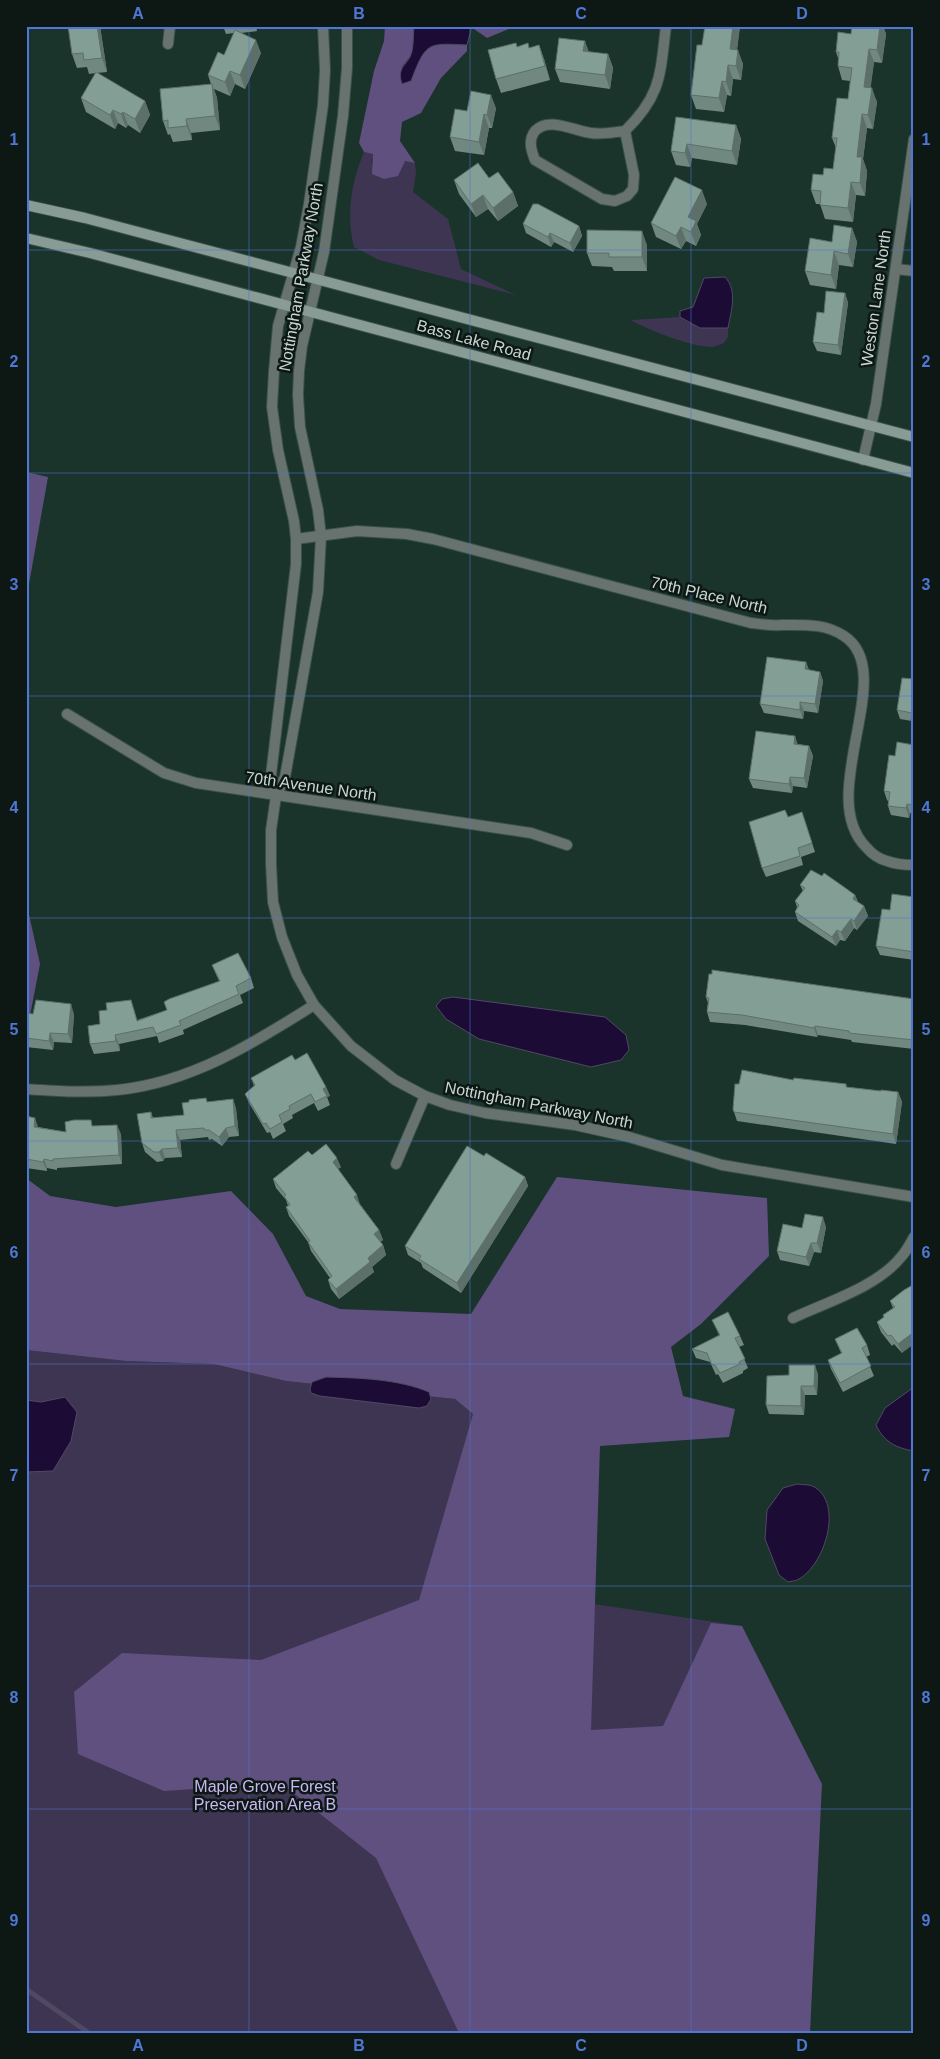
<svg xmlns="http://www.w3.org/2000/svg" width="940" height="2059" font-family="Arial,sans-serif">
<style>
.green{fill:#3e3552}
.forest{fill:#5f5080}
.water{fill:#1c0c35;stroke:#504964}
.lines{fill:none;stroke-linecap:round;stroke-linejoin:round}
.stream{stroke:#504964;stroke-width:5}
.minor-casing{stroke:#395149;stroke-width:12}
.tertiary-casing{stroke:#395149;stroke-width:12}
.secondary-casing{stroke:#395149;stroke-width:12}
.minor{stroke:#68736f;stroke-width:10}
.tertiary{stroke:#68736f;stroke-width:10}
.secondary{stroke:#889b95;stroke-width:10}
.wall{fill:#718880}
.shaded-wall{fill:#5c6f68}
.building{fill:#839e95;stroke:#5c6f68}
.grid{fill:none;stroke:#5077d6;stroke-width:1;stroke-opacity:0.55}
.labels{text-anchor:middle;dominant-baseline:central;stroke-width:5;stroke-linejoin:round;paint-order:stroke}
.street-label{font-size:16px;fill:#c8d7d2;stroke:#0d1814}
.park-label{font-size:16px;fill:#c9b7f4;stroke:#0d1814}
.neatline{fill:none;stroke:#5077d6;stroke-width:2}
.grid-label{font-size:16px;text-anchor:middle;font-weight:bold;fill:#5077d6}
</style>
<rect width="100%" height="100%" fill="#1a332b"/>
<g class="green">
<path d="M364,152L374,154L371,163L405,161L415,163L416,173L413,192L448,219L461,269L516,295L379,260L354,247C346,216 351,182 364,152Z"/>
<path d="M680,317L700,328H728V337L724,343C721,344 717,346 713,347C695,348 647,330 631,320Z"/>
<polygon points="26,1350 126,1361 214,1364 286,1381 455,1399 473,1414 426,1579 742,1626 683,2033 26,2033"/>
</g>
<g class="forest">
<path d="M385,26H414L412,54L402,67L411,81C426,42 427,43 467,45V51L441,78L421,113L402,122L400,141L415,163L405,161L398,176L384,179L372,174L373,154L364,152L359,143L374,71L384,41Z"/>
<polygon points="474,26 516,26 487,38 474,29"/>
<polygon points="26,472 48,477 26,601"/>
<polygon points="26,901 40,964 26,1036"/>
<polygon points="557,1177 767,1198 769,1256 701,1324 671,1347 683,1396 735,1409 729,1437 600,1446 591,1730 663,1726 711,1623 742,1626 822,1784 810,2033 459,2033 376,1858 281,1783 164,1791 78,1754 74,1692 122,1653 261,1660 419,1600 473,1414 455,1399 286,1381 214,1364 126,1361 26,1350 26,1178 50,1196 116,1207 231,1191 273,1234 306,1296 340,1309 471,1314"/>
</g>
<g class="water">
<path d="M414,26H472L467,45C427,43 426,42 411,81L402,84C396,65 409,66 412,51C414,43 413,34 414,26Z"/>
<path d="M725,277C738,291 731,311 728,328H700L680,317V311L693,307L704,278Z"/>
<polygon points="453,997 605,1017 626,1035 629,1050 621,1060 591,1067 479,1039 446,1019 436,1006 442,999"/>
<path d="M326,1377C360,1378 398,1379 429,1392L431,1399L427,1406L419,1408L320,1396L311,1393L310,1389L312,1382Z"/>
<path d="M914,1387V1451C896,1448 884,1442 876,1425L885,1408Z"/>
<polygon points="65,1397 77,1412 71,1441 53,1471 26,1472 26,1400 41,1402"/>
<path d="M797,1484C803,1485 811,1484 816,1488C843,1507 824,1565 799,1579C796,1581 792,1581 788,1582L779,1575L765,1539L767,1510L783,1488Z"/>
</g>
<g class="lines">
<polyline class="stream" points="26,1989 89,2033"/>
<defs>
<g id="minor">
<polyline points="168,44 170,26"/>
<path d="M625,131L634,175L633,189L627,196L615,201L602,199L535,160C531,150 528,140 535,131C549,116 574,131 591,133C602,135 614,132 625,131C662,95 660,74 666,26"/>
<polyline points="896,269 914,271"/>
<polyline points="863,460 876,404 914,139"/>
<path d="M296,539L357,531L407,534L433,539L751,623C761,624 771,626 781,625C803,625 825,623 844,636C900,672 814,795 866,847C871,853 879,859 887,861C895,864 905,865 914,865"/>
<polyline points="67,714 164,773 196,783 531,833 567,845"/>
<path d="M26,1089C57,1091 86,1093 117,1090C190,1083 254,1043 314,1005"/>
<polyline points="396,1164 425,1096"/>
<path d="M793,1318C827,1302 877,1287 901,1257C906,1252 910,1244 914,1237"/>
</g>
<g id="tertiary">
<polyline points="347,26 347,68 343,116 324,252 302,346 299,371 298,395 300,427 318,510 321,536 318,592 285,777 276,796 271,830 271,864 273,902 282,937 297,975 314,1005 351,1046 395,1080 425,1096 450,1105 485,1113 575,1125 629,1137 722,1165 914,1197"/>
<polyline points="276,796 271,775 296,564 296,539 294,521 278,450 272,407 274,371 278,326 301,247 309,204 323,105 325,70 323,26"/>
</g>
<g id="secondary">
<polyline points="26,205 85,218 914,437"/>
<polyline points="26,238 90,253 914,473"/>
</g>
</defs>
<use href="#minor" class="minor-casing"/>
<use href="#tertiary" class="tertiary-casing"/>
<use href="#secondary" class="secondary-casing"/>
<use href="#minor" class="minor"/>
<use href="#tertiary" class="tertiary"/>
<use href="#secondary" class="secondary"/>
</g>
<g class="wall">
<polygon points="100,26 107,72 97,73 145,101 150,115 140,133 128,125 126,128 118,123 115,129 86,112 81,98 96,73 89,74 87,67 77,68 72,54"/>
<polygon points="223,26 256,26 257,31 241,33 261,53 245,89 235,84 230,96 214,89 217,98 220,130 191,133 192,140 173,142 170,134 168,135 163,121 211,84 208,75 224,55 234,33 226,34"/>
<polygon points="705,26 740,26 737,50 743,64 741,80 733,79 731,96 727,95 724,112 696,109 691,95 702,45"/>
<polygon points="852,26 883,26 886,34 882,63 874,62 870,88 877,102 873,129 867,128 863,159 867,171 865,196 856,195 853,222 825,219 820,204 816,204 811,190 823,175 833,169 836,148 832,138 848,99 850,81 842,80 838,66 838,58 836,52 851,34"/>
<polygon points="539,45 544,59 550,80 501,93 496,79 517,47 530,48"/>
<polygon points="588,52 608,54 613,68 610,89 560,82 555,69"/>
<polygon points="496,108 492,128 489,128 484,155 455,151 450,137 467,111"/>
<polygon points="676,117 736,125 741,139 737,165 692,158 690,167 676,165 671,151"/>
<polygon points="489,178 513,192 518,206 498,221 488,209 476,217 459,194 454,180"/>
<polygon points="707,204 697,224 701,235 696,246 686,241 681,249 656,237 651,223"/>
<polygon points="523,224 579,226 582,236 573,252 554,242 551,247 526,233"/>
<polygon points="852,228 857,242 853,267 839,265 836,289 810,285 805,271 832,242"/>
<polygon points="647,245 647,271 614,271 612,267 592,266 587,253"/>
<polygon points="845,293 848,303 841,355 817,351 813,342 824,313"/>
<polygon points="806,662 809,670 820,672 823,681 818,713 804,711 803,719 764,713 760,704"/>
<polygon points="914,679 914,727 912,721 900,719 897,710"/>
<polygon points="798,744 809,746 813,756 807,788 793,786 792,793 753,788 749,779"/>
<polygon points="914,745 914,814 910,813 909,818 891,815 888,806 888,801 887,800 884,791 895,756"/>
<polygon points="788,817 805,821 815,852 801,857 803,865 766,877 762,868"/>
<polygon points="800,885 855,895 858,902 864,906 868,916 857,930 854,928 845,941 840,940 836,946 798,921 795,912 797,907 795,901 803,891"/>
<polygon points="914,897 914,960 880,955 876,946 890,910"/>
<polygon points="212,965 251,978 254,988 240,995 243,1003 183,1030 184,1034 159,1043 157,1036 119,1044 120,1051 94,1054 90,1044 107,1010 134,1009 137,1020 167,1010 219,981"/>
<polygon points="706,997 914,999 914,1049 852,1042 851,1040 818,1035 817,1037 745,1025 710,1022 707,1012 708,1003"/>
<polygon points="26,1013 33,1014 74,1014 72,1043 54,1042 53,1050 26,1047"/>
<polygon points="295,1060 326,1087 330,1096 327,1097 330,1105 318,1111 314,1103 292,1115 293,1118 283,1124 286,1131 273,1139 270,1132 267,1133 249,1103 245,1094 254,1086 251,1078"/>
<polygon points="793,1080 846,1084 847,1087 881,1091 898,1092 902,1102 896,1144 737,1121 733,1109 739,1084"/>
<polygon points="233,1099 236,1109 239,1136 229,1137 222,1146 212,1139 209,1140 208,1137 180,1140 182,1157 165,1158 163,1161 157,1162 145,1152 142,1143 151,1112 153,1118 184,1115 208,1102"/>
<polygon points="26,1116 38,1127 66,1132 94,1126 121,1134 122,1164 57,1168 57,1170 47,1168 47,1171 26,1168"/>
<polygon points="312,1155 341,1167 338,1169 360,1204 379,1230 383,1240 380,1242 383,1245 386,1255 372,1267 374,1272 339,1299 331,1289 328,1280 330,1278 311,1251 308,1242 289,1216 286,1207 288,1206 286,1200 276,1188 273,1179"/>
<polygon points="484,1156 525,1177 528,1186 461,1293 423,1268 421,1263 408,1255 405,1246"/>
<polygon points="826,1227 821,1253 814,1252 809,1266 780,1260 777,1251 802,1228"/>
<polygon points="904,1290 902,1353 894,1344 892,1346 881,1332 877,1322 884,1318 883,1315 893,1308 890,1301"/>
<polygon points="712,1320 740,1336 744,1345 739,1347 748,1368 743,1371 743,1373 723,1383 718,1374 716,1375 710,1362 696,1358 692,1349 719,1335"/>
<polygon points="835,1339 867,1345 870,1355 866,1357 874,1376 843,1392 831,1369 828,1360 841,1353"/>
<polygon points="818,1374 817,1395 805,1395 804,1415 769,1414 766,1405"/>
</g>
<g class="shaded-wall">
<polygon points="97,26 100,26 107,72 102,58"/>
<polygon points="733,26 740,26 735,63 730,49"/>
<polygon points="880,26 883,26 886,34 882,63 877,50"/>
<polygon points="256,40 261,53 245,89 240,75"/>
<polygon points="585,41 590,55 583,51"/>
<polygon points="539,45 544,59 550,80 545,66"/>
<polygon points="869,49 874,62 869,101 864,87"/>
<polygon points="738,50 743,64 741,80 736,66"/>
<polygon points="608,54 613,68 610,89 605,75"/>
<polygon points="728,65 733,79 731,96 726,82"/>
<polygon points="230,71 235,84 230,96 225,82"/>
<polygon points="722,81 727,95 724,112 719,98"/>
<polygon points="212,84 217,98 220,130 215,116"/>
<polygon points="872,88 877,102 873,129 868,115"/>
<polygon points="491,95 496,108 492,128 487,115"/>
<polygon points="145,101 150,115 140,133 135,119"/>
<polygon points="113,110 118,123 115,129 110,115"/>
<polygon points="123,112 128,125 126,128 121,114"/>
<polygon points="484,114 489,128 484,155 479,142"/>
<polygon points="862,114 867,128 863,159 867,171 865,196 860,183 857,157"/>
<polygon points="186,119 191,133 192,140 187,126"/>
<polygon points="736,125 741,139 737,165 732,151"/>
<polygon points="687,144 692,158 690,167 685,153"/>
<polygon points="851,182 856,195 853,222 848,208"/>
<polygon points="702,190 707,204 697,224 701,235 696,246 691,232 688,217"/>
<polygon points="513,192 518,206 498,221 493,208"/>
<polygon points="483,195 488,209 476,217 471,204"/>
<polygon points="579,226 582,236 573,252 570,243"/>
<polygon points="681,227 686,241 681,249 676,236"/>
<polygon points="852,228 857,242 853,267 848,254"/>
<polygon points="642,231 647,245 647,271 642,257"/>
<polygon points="550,233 554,242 551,247 548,237"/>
<polygon points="834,251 839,265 836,289 831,275"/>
<polygon points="845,293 848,303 841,355 838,345"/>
<polygon points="806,662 809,671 805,669"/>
<polygon points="820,672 823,681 818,713 815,704"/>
<polygon points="800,702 804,711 803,719 800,710"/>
<polygon points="795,736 798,745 794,744"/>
<polygon points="809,746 813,756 807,788 804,778"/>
<polygon points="790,777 793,786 792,793 789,784"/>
<polygon points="907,804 910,813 909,818 906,808"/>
<polygon points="855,895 859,904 853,899"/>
<polygon points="864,906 868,916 857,930 854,921"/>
<polygon points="851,919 854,928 845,941 841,932"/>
<polygon points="837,930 840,940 836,946 832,937"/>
<polygon points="71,1004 74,1014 72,1043 68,1034"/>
<polygon points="815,1026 818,1035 817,1037 814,1028"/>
<polygon points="50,1033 54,1042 53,1050 49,1041"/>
<polygon points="115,1035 119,1044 120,1051 116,1041"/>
<polygon points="326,1087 330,1096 327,1097 323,1089"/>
<polygon points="898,1092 902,1102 896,1144 893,1134"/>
<polygon points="233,1099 236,1109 239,1136 235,1126"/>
<polygon points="35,1118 38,1127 34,1127"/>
<polygon points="117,1125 121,1134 122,1164 119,1155"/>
<polygon points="226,1128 229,1137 222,1146 219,1137"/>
<polygon points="176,1130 180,1140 182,1157 178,1148"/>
<polygon points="162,1149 165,1158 163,1161 159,1152"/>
<polygon points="337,1158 341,1167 336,1171 333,1162"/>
<polygon points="44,1159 47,1168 47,1171 43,1162"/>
<polygon points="525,1177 528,1186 461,1293 457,1283"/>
<polygon points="357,1195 360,1204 358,1206 354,1197"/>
<polygon points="823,1217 826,1227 821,1253 817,1243"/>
<polygon points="379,1230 383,1240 378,1243 374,1234"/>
<polygon points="811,1243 814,1252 809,1266 806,1257"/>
<polygon points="383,1245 386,1255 372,1267 374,1272 339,1299 336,1289 368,1258"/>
<polygon points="914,1332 914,1344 902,1353 898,1344"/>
<polygon points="815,1365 818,1374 817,1395 814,1386"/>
<polygon points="801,1386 805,1395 804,1415 801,1406"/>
</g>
<g class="building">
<polygon points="68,26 97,26 102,58 84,60 83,53 72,54"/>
<polygon points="705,26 733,26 730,49 738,50 736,66 728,65 726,82 722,81 719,98 691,95 697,45 702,45"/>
<polygon points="852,26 880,26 877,50 869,49 864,87 872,88 868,115 862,114 857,157 862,157 860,183 851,182 848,208 820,205 821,191 811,190 813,174 823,175 824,168 833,169 837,138 832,138 837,98 848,99 852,68 838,66 839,52 836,52 838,32 851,34"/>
<polygon points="235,30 256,40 240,75 230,71 225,82 208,75 218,52 224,55"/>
<polygon points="559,38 585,41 583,51 608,54 605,75 555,69"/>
<polygon points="516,43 517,47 528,43 529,48 539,45 545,66 496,79 488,50"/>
<polygon points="96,72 145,101 135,119 123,112 121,114 113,110 110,115 81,98"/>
<polygon points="212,84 215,116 186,119 187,126 168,128 168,120 163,121 160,89"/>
<polygon points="471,91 491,95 487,115 484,114 479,142 450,137 455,109 467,111"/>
<polygon points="676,117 736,125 732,151 687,144 685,153 671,151"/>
<polygon points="478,163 489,178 498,172 513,192 493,208 483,195 471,204 454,180"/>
<polygon points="675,177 702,190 688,217 696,221 691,232 681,227 676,236 651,223"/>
<polygon points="533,204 538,204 579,226 570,243 550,233 548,237 523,224"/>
<polygon points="834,225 852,228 848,254 834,251 831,275 805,271 810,238 832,242"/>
<polygon points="587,230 642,231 642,257 609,257 609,253 587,253"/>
<polygon points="826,291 845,293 838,345 813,342 817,312 824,313"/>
<polygon points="767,657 806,662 805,669 820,672 815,704 800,702 800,710 760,704"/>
<polygon points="902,678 914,679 914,721 911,720 912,713 897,710"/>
<polygon points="756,731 795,736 794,744 809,746 804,778 790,777 789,784 749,779"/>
<polygon points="897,742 914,745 914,805 907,804 906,808 888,806 890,792 884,791 889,755 895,756"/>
<polygon points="785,810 788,817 802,812 812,843 798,848 800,856 762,868 749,822"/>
<polygon points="811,870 822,876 824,873 844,887 855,895 853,899 864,906 854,921 851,919 841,932 837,930 832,937 795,912 799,905 795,901 805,888 800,885"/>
<polygon points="892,894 914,897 914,952 876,946 882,909 890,910"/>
<polygon points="238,953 251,978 236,986 239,994 179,1021 181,1025 156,1034 153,1027 115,1035 116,1041 90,1044 88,1026 100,1024 99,1011 107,1010 106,1003 131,1000 137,1021 167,1010 164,1002 169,999 220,981 212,965"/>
<polygon points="712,970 914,999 914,1040 849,1033 849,1031 815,1026 814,1028 742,1015 707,1012 709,998 706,997 709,974 712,974"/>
<polygon points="36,1000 71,1004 68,1034 50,1033 49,1041 26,1038 26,1013 33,1014"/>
<polygon points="307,1053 326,1087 323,1089 327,1096 315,1102 311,1094 289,1106 290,1109 279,1115 282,1122 270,1129 266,1123 263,1124 245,1094 255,1085 251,1078 292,1055 295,1060"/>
<polygon points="742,1070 793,1080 794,1078 829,1082 846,1084 846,1087 881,1091 881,1090 898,1092 893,1134 734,1112 733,1109 735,1084 739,1084"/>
<polygon points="206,1098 207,1102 233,1099 235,1126 226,1128 219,1137 209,1130 205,1130 204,1128 176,1130 178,1148 162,1149 159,1152 154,1152 142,1143 137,1114 151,1112 151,1118 184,1115 182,1103 189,1102 189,1100"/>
<polygon points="26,1116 35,1118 34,1127 66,1132 65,1122 74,1120 91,1120 92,1126 117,1125 119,1155 53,1159 53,1161 44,1159 43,1162 26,1159"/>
<polygon points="326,1144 337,1158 333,1162 357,1195 354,1197 379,1230 374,1234 383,1245 368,1258 370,1262 336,1289 328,1280 332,1276 308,1242 310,1241 286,1207 290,1205 284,1196 286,1195 273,1179 308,1151 312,1155"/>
<polygon points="467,1146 484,1156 486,1153 525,1177 457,1283 419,1259 421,1256 405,1246"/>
<polygon points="805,1214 823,1217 817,1243 811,1243 806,1257 777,1251 783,1224 802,1228"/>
<polygon points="911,1286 913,1288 914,1287 914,1332 898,1344 891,1335 888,1336 877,1322 884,1317 883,1315 895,1307 890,1301 904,1290"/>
<polygon points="728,1312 740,1336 735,1338 745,1359 739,1362 740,1364 720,1373 715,1365 712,1365 707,1353 692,1349 720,1335 712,1320"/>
<polygon points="857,1328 867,1345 862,1348 871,1366 840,1383 828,1360 842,1353 835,1339"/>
<polygon points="789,1365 815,1365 814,1386 801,1386 801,1406 766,1405 767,1376 789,1375"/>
</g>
<path class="grid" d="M249,26V2033M470,26V2033M691,26V2033M26,250H914M26,473H914M26,696H914M26,918H914M26,1141H914M26,1364H914M26,1586H914M26,1809H914"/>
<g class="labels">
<g class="street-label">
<text transform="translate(301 277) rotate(-80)">Nottingham Parkway North</text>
<text transform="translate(876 298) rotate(-82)">Weston Lane North</text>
<text transform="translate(474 340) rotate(15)">Bass Lake Road</text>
<text transform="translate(709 595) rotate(13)">70th Place North</text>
<text transform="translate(311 786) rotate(8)">70th Avenue North</text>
<text transform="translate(539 1105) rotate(11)">Nottingham Parkway North</text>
</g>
<g class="park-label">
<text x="265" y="1786">Maple Grove Forest<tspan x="265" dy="18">Preservation Area B</tspan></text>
</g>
</g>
<rect width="940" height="2059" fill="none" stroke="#0d1814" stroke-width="55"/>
<rect x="28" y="28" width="884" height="2004" class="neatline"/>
<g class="grid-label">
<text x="138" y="19">A</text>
<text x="359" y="19">B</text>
<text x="581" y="19">C</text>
<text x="802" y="19">D</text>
<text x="14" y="145">1</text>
<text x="926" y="145">1</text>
<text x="14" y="367">2</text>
<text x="926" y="367">2</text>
<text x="14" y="590">3</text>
<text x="926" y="590">3</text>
<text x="14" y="813">4</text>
<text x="926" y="813">4</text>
<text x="14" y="1035">5</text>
<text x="926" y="1035">5</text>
<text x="14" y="1258">6</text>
<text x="926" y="1258">6</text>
<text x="14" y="1481">7</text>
<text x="926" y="1481">7</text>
<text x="14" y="1703">8</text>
<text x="926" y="1703">8</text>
<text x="14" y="1926">9</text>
<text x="926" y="1926">9</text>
<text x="138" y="2051">A</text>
<text x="359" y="2051">B</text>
<text x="581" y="2051">C</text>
<text x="802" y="2051">D</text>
</g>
</svg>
